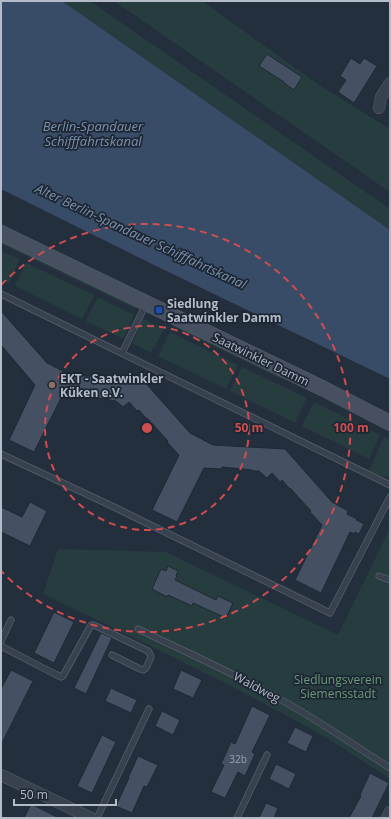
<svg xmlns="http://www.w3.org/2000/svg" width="391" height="819" font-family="'Open Sans',sans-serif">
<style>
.green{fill:#263c3f}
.water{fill:#394c67}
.building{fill:#455162;stroke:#1f2835}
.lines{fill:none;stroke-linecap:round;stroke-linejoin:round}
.service-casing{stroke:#565f6c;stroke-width:7}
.minor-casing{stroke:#565f6c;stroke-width:12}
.secondary-casing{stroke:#565f6c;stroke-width:16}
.service{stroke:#38414e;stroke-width:5.5}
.minor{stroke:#38414e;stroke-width:11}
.secondary{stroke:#465061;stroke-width:15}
.ring{fill:none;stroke:#ce4d50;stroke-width:2;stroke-dasharray:7 5}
.transit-dot{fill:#1a4fb4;stroke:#1d2633;stroke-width:1.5}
.education-dot{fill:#8d6e63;stroke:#1d2633;stroke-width:1.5}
.labels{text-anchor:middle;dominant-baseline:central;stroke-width:3.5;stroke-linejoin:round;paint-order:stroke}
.number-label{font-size:10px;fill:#98a1af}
.poi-label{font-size:12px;font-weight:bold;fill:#b4bcc9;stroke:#1d2633;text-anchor:start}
.street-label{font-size:12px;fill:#b4bcc9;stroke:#1d2633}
.park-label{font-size:12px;fill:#6b9a76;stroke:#1d2633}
.water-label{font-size:13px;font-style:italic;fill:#7c92b1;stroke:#1d2633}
.centre{fill:#ce4d50;stroke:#1d2633;stroke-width:2}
.ring-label{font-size:12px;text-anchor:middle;font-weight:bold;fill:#ce4d50;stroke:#1d2633;stroke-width:3.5;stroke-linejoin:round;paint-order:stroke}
</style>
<rect width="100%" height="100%" fill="#242f3e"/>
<g class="green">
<polygon points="62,1 90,1 390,209 390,230"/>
<polygon points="114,1 202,1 318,84 390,129 390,192"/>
<polygon points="1,240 136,305 136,309 1,244"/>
<polygon points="1,251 20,259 9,283 1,280"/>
<polygon points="26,263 94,295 82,319 15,286"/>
<polygon points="98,297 134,315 123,339 86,321"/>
<polygon points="143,319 164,329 151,353 132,343"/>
<polygon points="174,324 283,377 282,379 173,327"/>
<polygon points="170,332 238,365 226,389 158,356"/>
<polygon points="242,367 307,398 295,423 230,391"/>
<polygon points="314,402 380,435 369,459 302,426"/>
<path d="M384,437L390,440V476C382,478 376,474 369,470Z"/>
<path d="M390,528V779C365,763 339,745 313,730C225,681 134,638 43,594L58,549L166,552L338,635Z"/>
</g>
<polygon class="water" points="1,1 62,1 390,230 390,379 152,264 1,189"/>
<g class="building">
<polygon points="267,54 302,77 294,90 284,83 284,82 259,66"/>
<polygon points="351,58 360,64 364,58 377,66 354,103 338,92 346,80 340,76"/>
<polygon points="1,311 47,363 59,369 69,375 142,379 190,433 213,445 285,449 332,502 348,511 347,514 357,519 356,520 364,524 359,534 355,532 354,534 350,532 321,593 295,580 322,525 310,512 311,511 290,488 290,489 282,480 280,482 272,473 267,478 259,471 252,471 252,470 222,467 222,469 204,468 177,522 152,510 179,455 167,442 168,441 147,418 147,419 139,410 137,411 129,402 123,407 116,401 109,400 109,399 79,397 79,398 61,398 34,452 9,440 35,385 1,345"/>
<polygon points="30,502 47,511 30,546 1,532 1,507 22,517"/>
<polygon points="168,566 178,571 176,576 177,576 175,580 216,600 218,596 233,603 226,618 193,603 192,606 168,595 167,597 152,589 161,569 166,571"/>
<polygon points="54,612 74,622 54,663 34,653"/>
<polygon points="101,633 112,638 86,694 74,688"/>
<polygon points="11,670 33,681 1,745 1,689"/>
<polygon points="181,670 202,680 193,698 173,689"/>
<polygon points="111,688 137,700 131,713 105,701"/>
<polygon points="252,706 270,715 252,752 255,754 245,776 238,772 225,798 211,792 224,765 221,764 231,742 235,744"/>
<polygon points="162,711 180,720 173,735 155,726"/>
<polygon points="295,727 313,736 306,752 287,743"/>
<polygon points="102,735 116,742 92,793 77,786"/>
<polygon points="138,756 158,765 147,787 144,786 132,813 116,806 129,778 128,778"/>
<polygon points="276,764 296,774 289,789 269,779"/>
<polygon points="370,773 389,783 372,818 349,818 361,796 360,795"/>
<polygon points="266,803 278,808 274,818 259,818"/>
<polygon points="31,804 59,818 24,818"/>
</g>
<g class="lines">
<defs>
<g id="service">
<polyline points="1,294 390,485"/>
<polyline points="122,353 146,304"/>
<polyline points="1,454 116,508 330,613 390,497"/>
<polyline points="379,576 390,580"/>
<path d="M138,629C184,651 231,672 276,697C315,718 352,744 390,768"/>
<polyline points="1,641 11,620"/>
<polyline points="1,646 45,669 61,677 63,676 90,627 91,625 94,625 148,651 150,654 151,657 146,668 143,670 140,669 112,655"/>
<polyline points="97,818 149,709"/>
<polyline points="237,818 267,755"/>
</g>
<g id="minor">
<polyline points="379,108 381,97 390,83"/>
<polyline points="1,775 91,818"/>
<polyline points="387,818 390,812"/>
</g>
<polyline id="secondary" points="1,233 324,389 390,423"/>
</defs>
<use href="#service" class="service-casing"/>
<use href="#minor" class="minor-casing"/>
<use href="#secondary" class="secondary-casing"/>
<use href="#service" class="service"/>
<use href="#minor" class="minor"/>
<use href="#secondary" class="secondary"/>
</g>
<g class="ring">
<circle cx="147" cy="428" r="102"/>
<path d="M1 285A204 204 0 1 1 1 571"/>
</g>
<rect class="transit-dot" x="155" y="306" width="8" height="8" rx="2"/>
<circle class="education-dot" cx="52" cy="385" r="4"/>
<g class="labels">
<g class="number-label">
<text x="238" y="759">32b</text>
</g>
<g class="poi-label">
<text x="167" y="303">Siedlung<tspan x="167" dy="14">Saatwinkler Damm</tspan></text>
<text x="60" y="378">EKT - Saatwinkler<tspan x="60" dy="14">Küken e.V.</tspan></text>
</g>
<g class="street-label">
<text transform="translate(261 359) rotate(26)">Saatwinkler Damm</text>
<text transform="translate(257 687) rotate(28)">Waldweg</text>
</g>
<g class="park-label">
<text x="338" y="679">Siedlungsverein<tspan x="338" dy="14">Siemensstadt</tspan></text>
</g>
<g class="water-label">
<text x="93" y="126">Berlin-Spandauer<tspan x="93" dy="15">Schifffahrtskanal</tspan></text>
<text transform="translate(141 236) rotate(25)">Alter Berlin-Spandauer Schifffahrtskanal</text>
</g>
</g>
<circle cx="147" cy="428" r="6" class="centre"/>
<g class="ring-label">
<text x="249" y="432">50 m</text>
<text x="351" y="432">100 m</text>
</g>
<rect width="391" height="819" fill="none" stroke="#b4bcc9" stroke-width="4"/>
<path d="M14 799v6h102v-6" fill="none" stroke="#b4bcc9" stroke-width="2"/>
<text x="20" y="799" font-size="12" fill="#b4bcc9" stroke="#1d2633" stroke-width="3" paint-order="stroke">50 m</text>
</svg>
